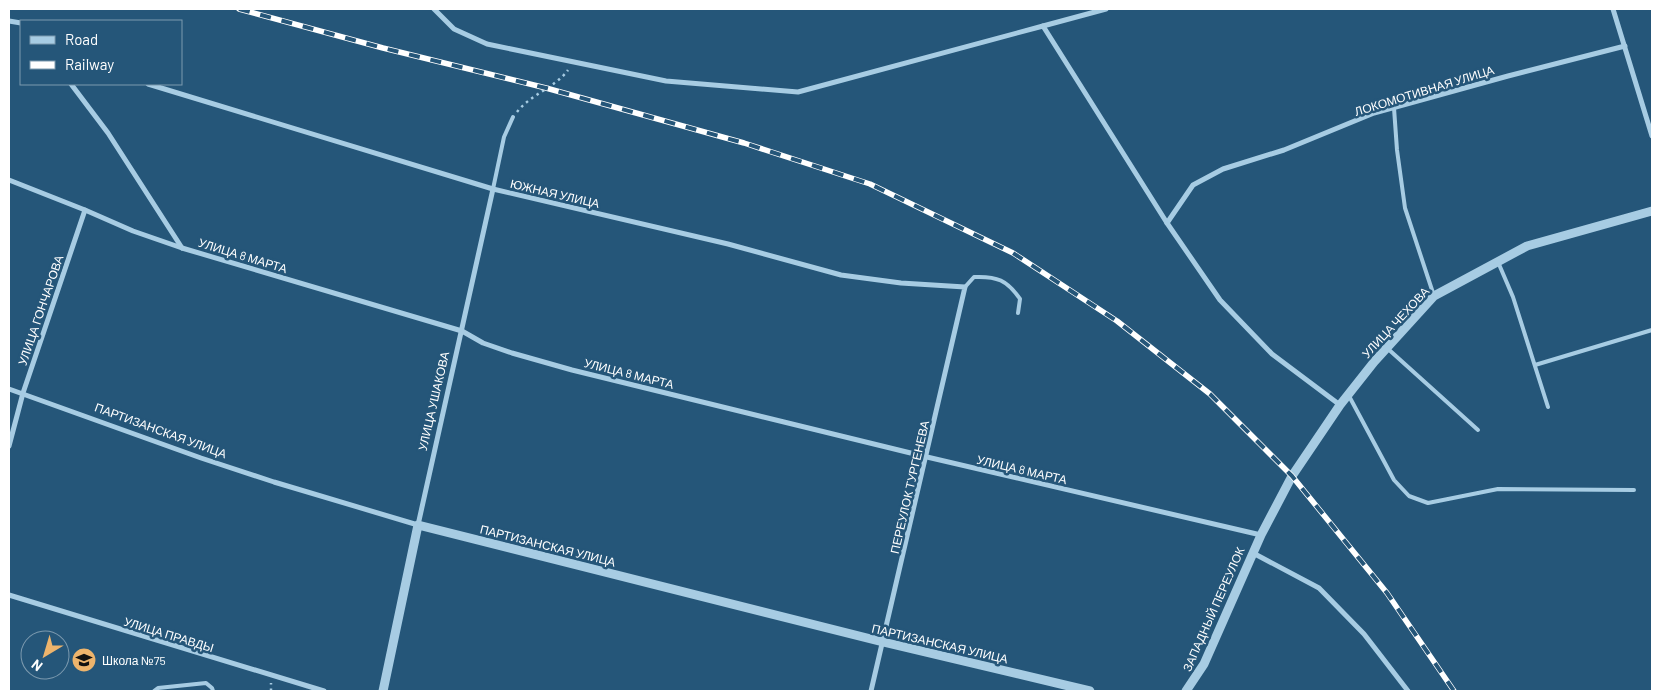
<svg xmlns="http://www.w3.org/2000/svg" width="1661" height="700" font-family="Barlow,sans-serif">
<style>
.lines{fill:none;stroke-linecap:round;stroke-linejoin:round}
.path{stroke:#a7cce3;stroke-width:2.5;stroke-dasharray:2.5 4;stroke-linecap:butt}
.service{stroke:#a7cce3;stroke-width:4}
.minor{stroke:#a7cce3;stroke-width:5}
.tertiary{stroke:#a7cce3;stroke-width:9}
.rail-casing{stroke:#fff;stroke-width:5.5}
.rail{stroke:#255679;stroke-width:4;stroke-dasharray:11;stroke-linecap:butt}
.labels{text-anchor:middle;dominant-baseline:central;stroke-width:5;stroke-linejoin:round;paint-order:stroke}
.street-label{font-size:12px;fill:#fff;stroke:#255679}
.poi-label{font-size:12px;fill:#fff;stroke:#255679;text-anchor:start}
</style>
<rect width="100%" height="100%" fill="#255679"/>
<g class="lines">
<g class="path">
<path d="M517,112C531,94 556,87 568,70"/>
<polyline points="271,691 271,683"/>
</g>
<g class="service">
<polyline points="1394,108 1397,150 1405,208 1434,296"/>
<polyline points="493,189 504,137 513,117"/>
<polyline points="1498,262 1513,297 1548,407"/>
<path d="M965,287L974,277C997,276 1007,280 1020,299L1018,313"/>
<polyline points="1387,348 1478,430"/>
<polyline points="1535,365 1652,330"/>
<polyline points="1349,396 1394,480 1409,496 1428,503 1498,489 1634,490"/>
<polyline points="154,691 158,688 206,683 212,688 213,691"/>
</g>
<g class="minor">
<polyline points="434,9 454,29 487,44 666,81 798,92 1043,26 1167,223 1220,300 1272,354 1340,405"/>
<polyline points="1613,9 1652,136"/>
<polyline points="9,21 21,23"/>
<polyline points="1043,26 1106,9"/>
<polyline points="71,84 108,133 182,248"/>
<polyline points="148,84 493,189 728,244 841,275 901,283 965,287 871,691"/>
<polyline points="9,180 85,210 133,231 182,248 462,331 483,343 512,353 572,370 927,457 1261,535"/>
<polyline points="1167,223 1193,185 1223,169 1284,150 1374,113 1508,76 1625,46"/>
<polyline points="9,389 201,458 274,482 418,525 493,189"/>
<polyline points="9,446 23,393 85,210"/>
<polyline points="1253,553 1319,588 1364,634 1408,691"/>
<polyline points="9,595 324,691"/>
</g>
<g class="tertiary">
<polyline points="383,691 418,525 883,642 1090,691"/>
<polyline points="1186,691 1204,664 1261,535 1292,476 1340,405 1374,362 1434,296 1527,246 1652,211"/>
</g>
<defs>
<polyline id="rail" points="239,9 383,48 546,88 744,143 870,184 1013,253 1117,321 1210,394 1292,476 1387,593 1454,691"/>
</defs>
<use href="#rail" class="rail-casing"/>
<use href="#rail" class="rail"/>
</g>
<defs>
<symbol id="school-disc" viewBox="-11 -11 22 22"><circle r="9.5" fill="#edb46c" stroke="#255679"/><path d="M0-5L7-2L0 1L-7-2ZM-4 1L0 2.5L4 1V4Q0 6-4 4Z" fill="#111"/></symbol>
</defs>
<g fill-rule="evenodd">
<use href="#school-disc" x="70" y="646" width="28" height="28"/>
</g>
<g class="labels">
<g class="street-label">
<text transform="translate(1424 90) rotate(-17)">ЛОКОМОТИВНАЯ УЛИЦА</text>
<text transform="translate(555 193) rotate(13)">ЮЖНАЯ УЛИЦА</text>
<text transform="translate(243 255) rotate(17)">УЛИЦА 8 МАРТА</text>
<text transform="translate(40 310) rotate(-71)">УЛИЦА ГОНЧАРОВА</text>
<text transform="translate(1395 322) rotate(-47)">УЛИЦА ЧЕХОВА</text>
<text transform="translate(629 373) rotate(14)">УЛИЦА 8 МАРТА</text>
<text transform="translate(433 401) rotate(-77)">УЛИЦА УШАКОВА</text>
<text transform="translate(161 430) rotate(20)">ПАРТИЗАНСКАЯ УЛИЦА</text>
<text transform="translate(1022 469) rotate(13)">УЛИЦА 8 МАРТА</text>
<text transform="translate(909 487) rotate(-77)">ПЕРЕУЛОК ТУРГЕНЕВА</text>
<text transform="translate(548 545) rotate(14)">ПАРТИЗАНСКАЯ УЛИЦА</text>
<text transform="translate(1213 609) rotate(-66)">ЗАПАДНЫЙ ПЕРЕУЛОК</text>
<text transform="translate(169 634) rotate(17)">УЛИЦА ПРАВДЫ</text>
<text transform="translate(940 643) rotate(13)">ПАРТИЗАНСКАЯ УЛИЦА</text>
</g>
<g class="poi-label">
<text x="102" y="660">Школа №75</text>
</g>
</g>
<rect width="1661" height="700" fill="none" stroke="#ffffff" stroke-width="20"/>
<rect x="20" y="20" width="162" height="65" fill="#255679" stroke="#7c9aaf"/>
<rect x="30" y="36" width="25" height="8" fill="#a7cce3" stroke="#7c9aaf"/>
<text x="65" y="45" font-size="15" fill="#ffffff">Road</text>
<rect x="30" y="61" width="25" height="8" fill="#ffffff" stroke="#7c9aaf"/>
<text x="65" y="70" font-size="15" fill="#ffffff">Railway</text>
<g transform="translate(45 655) rotate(218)"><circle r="24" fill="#255679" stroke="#7c9aaf"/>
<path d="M0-4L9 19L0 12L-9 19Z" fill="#edb46c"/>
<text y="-8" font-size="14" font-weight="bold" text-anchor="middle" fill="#ffffff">N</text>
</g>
</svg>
